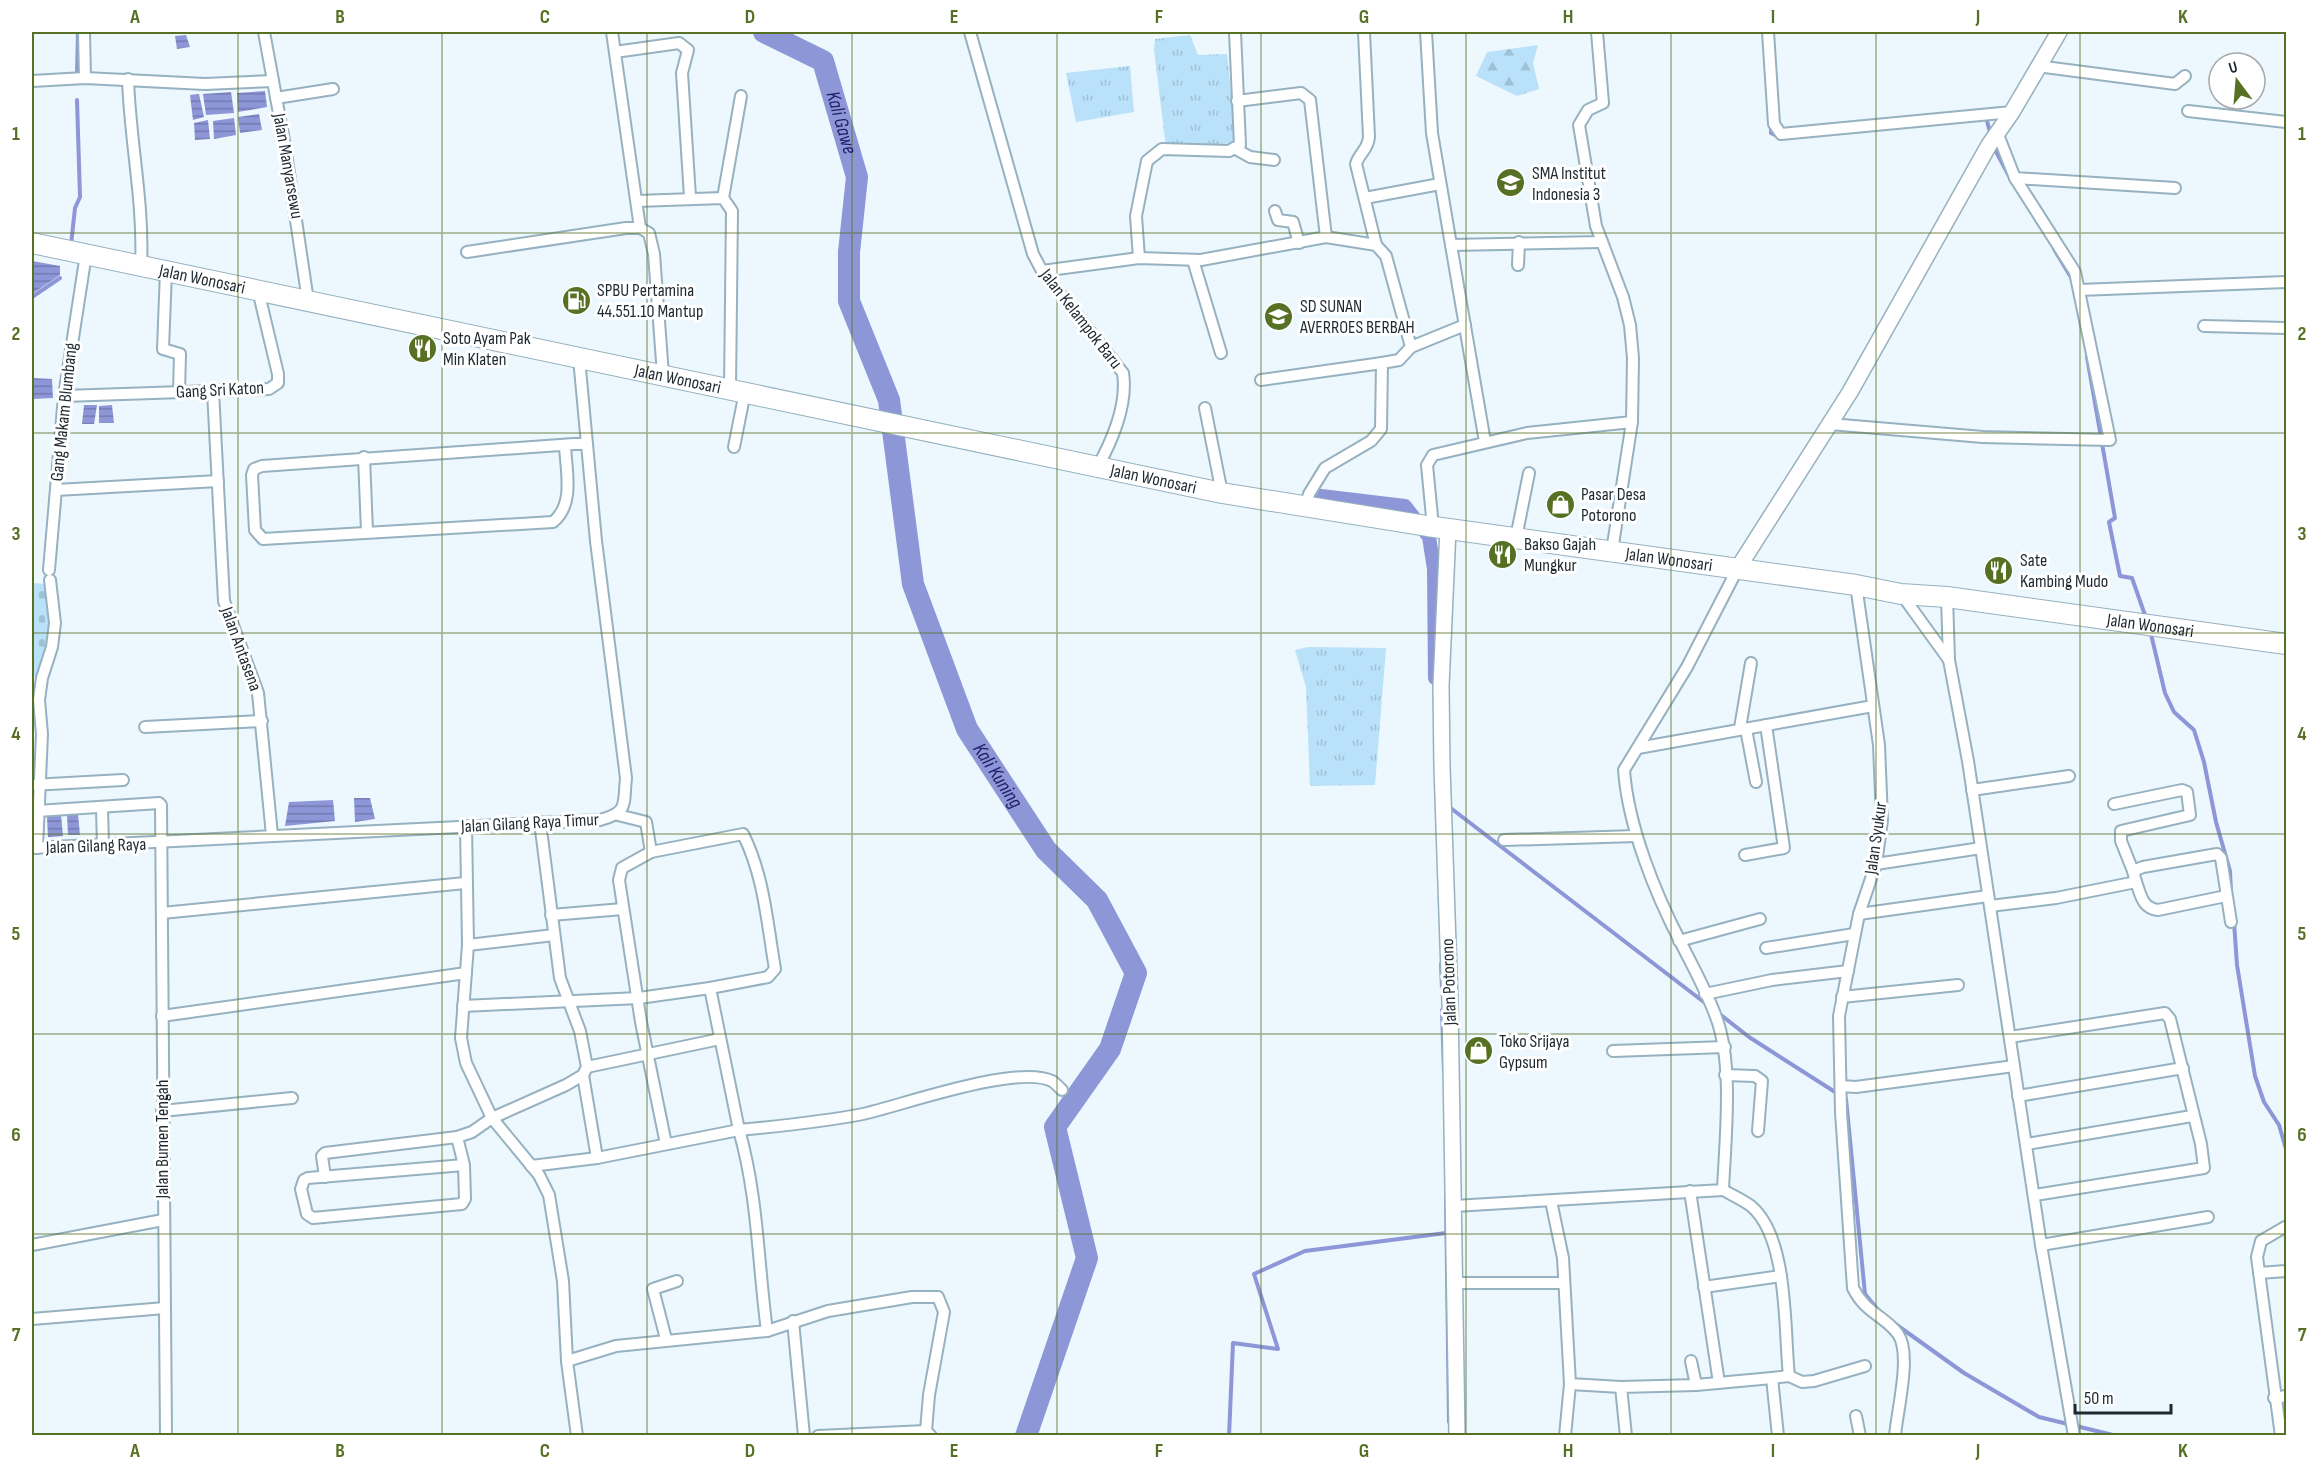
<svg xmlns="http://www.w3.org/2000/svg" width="2318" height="1467" font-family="'Sofia Sans Condensed',sans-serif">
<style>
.grass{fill:url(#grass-tufts)}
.forest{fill:url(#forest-firs)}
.cemetery{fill:url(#cemetery-stones)}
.water{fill:url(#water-rules)}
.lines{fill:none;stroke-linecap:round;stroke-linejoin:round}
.stream{stroke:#8d96d7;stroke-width:4}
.canal{stroke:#8d96d7;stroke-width:14}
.river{stroke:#8d96d7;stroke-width:22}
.street-casing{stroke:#96b1c0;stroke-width:14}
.secondary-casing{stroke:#96b1c0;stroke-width:18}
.highway-casing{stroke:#96b1c0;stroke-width:22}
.street{stroke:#fff;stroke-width:10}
.secondary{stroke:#fff;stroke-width:15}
.highway{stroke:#fff;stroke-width:20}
.grid{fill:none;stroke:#577124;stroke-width:1.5;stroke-opacity:0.55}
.labels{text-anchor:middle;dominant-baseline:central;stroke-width:6;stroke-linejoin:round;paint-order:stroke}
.street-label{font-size:18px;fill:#1f2930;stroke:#fff}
.poi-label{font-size:18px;fill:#1f2930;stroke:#fff;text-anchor:start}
.water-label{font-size:20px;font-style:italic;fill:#201c67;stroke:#fff}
.neatline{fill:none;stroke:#577124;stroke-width:2}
.grid-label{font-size:20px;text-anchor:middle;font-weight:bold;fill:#577124}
</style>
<defs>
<pattern id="grass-tufts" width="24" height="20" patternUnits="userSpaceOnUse" patternTransform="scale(1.5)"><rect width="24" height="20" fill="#b9e1f9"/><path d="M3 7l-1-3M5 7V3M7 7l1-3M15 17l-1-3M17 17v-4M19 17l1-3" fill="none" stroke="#9fc1d6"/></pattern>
<pattern id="forest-firs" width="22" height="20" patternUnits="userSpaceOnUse" patternTransform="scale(1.5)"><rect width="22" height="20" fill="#b9e1f9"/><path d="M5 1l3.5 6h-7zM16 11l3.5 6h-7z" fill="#9fc1d6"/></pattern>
<pattern id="cemetery-stones" width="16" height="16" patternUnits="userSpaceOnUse" patternTransform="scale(1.5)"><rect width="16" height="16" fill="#b9e1f9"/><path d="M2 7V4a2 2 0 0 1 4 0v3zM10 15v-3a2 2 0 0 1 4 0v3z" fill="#9fc1d6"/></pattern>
<pattern id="water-rules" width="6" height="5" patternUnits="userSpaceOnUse" patternTransform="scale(1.5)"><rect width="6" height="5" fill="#8d96d7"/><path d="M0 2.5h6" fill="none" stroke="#737aaf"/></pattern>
</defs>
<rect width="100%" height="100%" fill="#ecf7fe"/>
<g class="grass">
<polygon points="1190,35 1198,55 1227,54 1236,143 1166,147 1154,50 1155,39"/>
<polygon points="1130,66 1134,112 1076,122 1066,73"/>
<polygon points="1308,647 1386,648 1375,785 1310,786 1306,687 1295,650"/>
</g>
<polygon class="forest" points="1538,45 1533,63 1539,89 1517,96 1476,76 1487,52"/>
<path class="cemetery" d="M32,583L47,584C50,615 52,648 36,676H32Z"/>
<g class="water">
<polygon points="186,35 190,47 177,49 175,36"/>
<polygon points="265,91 267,107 238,112 237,93"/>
<polygon points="231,92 234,113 206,115 203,94"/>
<polygon points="199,94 204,117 193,120 190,95"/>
<polygon points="259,114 262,130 240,133 238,117"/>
<polygon points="234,118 236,135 214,139 213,121"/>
<polygon points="208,120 210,139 195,140 194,123"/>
<polygon points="32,261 60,266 60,275 32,294"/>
<polygon points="32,378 52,379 53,398 32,399"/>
<polygon points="84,405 97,405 94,424 82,424"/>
<polygon points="112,405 114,423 99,423 99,406"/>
<polygon points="354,798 370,798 375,819 355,822"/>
<polygon points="333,800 335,821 285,826 289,802"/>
<polygon points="78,814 80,835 68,835 67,815"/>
<polygon points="61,815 63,836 48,837 47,817"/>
</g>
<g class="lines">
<g class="stream">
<polyline points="77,74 78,32"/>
<polyline points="1986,117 1991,136"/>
<polyline points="1771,125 1771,133 1779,137"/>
<polyline points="1993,146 2009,176"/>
<polyline points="71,245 75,208 80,197 77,100"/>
<polyline points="2054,249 2072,279"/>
<polyline points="32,297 60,278"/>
<polyline points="2087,357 2115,518 2109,522 2120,576 2132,578 2146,618"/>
<polyline points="2150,630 2165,693 2174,712 2194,730 2204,762 2216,822 2230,871 2231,893"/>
<polyline points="1448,806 1709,1006"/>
<polyline points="2234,922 2237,965 2255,1076 2264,1102 2279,1125 2286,1149"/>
<polyline points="1441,964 1442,989"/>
<polyline points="1442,1010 1444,1072"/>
<polyline points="1717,1012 1749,1037 1846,1099 1865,1294 1879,1311"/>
<polyline points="1446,1195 1449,1422"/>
<polyline points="1894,1323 1964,1373 2039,1417 2117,1436"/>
<polyline points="1229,1436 1233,1343 1278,1349 1254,1274 1305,1251 1446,1233"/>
</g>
<polyline class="canal" points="1321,496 1405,506 1429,537 1434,569 1435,678"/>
<path class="river" id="s1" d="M764,32L823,61L857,177L849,252V301L889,400L913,584L967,729L1046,850L1097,900L1136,973L1110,1049L1055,1127L1087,1258L1026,1436"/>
<defs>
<g id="street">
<polyline points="84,32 85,78"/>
<polyline points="264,32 285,146 308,301"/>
<polyline points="612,32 640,228"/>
<path d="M970,32L1033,254L1042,271L1123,373C1128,405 1112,441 1097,468"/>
<path d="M1364,32L1369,137C1368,150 1359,153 1356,164L1376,245"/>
<polyline points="1426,32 1432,133 1451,245 1602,242"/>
<polyline points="1768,32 1774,124 1781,134 2012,112"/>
<polyline points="615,52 679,43 688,50 682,73 690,197"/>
<polyline points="2037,66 2175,84 2185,76"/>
<path d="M128,79C130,142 144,202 141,265"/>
<polyline points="32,81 85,78 205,84 273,81"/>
<polyline points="276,98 333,89"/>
<polyline points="1237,101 1301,93 1310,100 1326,237"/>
<polyline points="2188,111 2286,122"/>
<polyline points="1997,132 2015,178 2175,188"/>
<polyline points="1234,148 1250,157 1274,160"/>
<polyline points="723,198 741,96"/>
<polyline points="1365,198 1440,184"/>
<polyline points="637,201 723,198 732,211 730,389"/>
<polyline points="1275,211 1278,220 1293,222 1299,243"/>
<polyline points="1451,245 1485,442"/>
<polyline points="467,252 626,228 640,228 649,233 654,254 663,375"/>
<polyline points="1139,258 1136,216 1147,161 1162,149 1229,151 1240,145 1235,32"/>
<polyline points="1193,260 1221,353"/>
<polyline points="1518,265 1519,242"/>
<polyline points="166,271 163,349 180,354 179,392"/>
<polyline points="1042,271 1139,258 1201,260 1326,237 1376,245 1386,256 1411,347 1399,360 1382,363 1381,429 1371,441 1325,468 1309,494 1305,507"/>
<polyline points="2079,290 2286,282"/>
<polyline points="2204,326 2286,328"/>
<polyline points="1411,347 1465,325"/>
<polyline points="1261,380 1382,363"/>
<polyline points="213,391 224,601 258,693 272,835"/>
<polyline points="64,396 269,389 278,383 278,374 258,290"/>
<polyline points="1205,408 1222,493"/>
<polyline points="1830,424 1983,437 2110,440 2075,272 2015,178"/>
<path d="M565,445C566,471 575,504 553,522L263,539L255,530L252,475L254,469L262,466L574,444H587"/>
<polyline points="734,447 745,392"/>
<polyline points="364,457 367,531"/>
<polyline points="56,490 218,481"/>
<polyline points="1433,527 1427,465 1433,455 1527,433 1632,422 1633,358 1630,325 1623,297 1596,226 1579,125 1588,110 1603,103 1597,32"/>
<polyline points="1516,538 1529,473"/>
<polyline points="1612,551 1632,422"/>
<polyline points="49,570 64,396 86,254"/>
<path d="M1856,585L1879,745L1882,820L1876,864L1859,914L1839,1016L1841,1112L1853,1288C1866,1314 1884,1315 1898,1334C1912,1354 1897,1411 1895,1436"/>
<polyline points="1902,595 1949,660"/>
<polyline points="1947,597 1949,660 1968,761 2041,1245 2074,1436"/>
<polyline points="145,727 262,721"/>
<polyline points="1740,728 1751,663"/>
<polyline points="1746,729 1756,782"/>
<polyline points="1638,748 1873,706"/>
<polyline points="32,785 123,780"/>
<polyline points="1972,790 2069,776"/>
<polyline points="2114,804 2182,790 2187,792 2190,815 2121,831 2121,841 2133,871"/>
<polyline points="102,809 103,846"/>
<polyline points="37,811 159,803 161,805 166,1436"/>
<polyline points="466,826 468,945 461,1038 466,1063 492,1118 539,1175 549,1195 563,1281 567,1361 577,1436"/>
<polyline points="1504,840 1636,836"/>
<path d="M32,848L600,820C629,812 623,805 626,778L596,541L579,358"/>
<polyline points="37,848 42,734 39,700 42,678 52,647 55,623 50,580"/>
<polyline points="651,852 622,868 619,880 641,1022 666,1144"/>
<polyline points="1745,855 1784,848 1766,725"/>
<polyline points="1876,864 1981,848"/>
<path d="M2136,882C2141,895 2142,908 2158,910L2226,896"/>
<polyline points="1990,906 2056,898 2136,882 2133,871 2143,867 2217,854 2221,858 2231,922"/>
<polyline points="162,913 465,883"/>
<polyline points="1859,914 1988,896"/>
<polyline points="551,915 623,909"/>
<polyline points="1679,941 1760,919"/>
<polyline points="468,945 554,935"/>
<polyline points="1766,948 1854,934"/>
<polyline points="1705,994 1772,980 1848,971"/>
<polyline points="1842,997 1958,985"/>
<polyline points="463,1006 639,998 710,988"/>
<polyline points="162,1016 466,973"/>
<polyline points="2010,1037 2165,1013 2170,1019 2201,1144 2204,1168 2035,1195"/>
<polyline points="1613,1051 1725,1047"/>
<polyline points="587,1067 720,1039"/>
<polyline points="583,1075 597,1158"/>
<polyline points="1725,1075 1755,1076 1762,1081 1758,1131"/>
<polyline points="1841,1086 1856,1087 2014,1066"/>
<polyline points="2018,1096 2183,1068"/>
<polyline points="162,1111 292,1098"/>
<polyline points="2027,1144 2192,1116"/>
<polyline points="464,1165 308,1178 304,1180 301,1189 307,1214 313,1218 462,1204 465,1199 464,1165 457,1137 472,1132 492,1118 566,1085 583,1075 587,1067 580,1031 560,978 540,822"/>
<path d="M531,1166L597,1158L739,1130L710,988L768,977L775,969C767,922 764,876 743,834L651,852L646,822L618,815"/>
<polyline points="325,1177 322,1156 325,1153 457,1137"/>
<path d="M1723,1190C1732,1195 1743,1200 1751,1206C1789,1238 1784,1331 1789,1376"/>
<polyline points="1690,1191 1719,1383"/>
<polyline points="1551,1201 1563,1258 1570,1384 1621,1387"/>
<path d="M1454,1206L1723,1190C1725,1140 1734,1064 1716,1017C1707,992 1693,967 1681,943C1655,893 1628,826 1624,770L1687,667L1738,568"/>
<polyline points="32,1245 163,1220"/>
<polyline points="2041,1245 2208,1217"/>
<polyline points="2259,1273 2286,1271"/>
<polyline points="1454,1283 1563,1283"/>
<polyline points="1704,1287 1781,1276"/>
<polyline points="32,1319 165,1308"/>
<polyline points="793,1321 804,1436"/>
<polyline points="767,1331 828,1311 912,1297 938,1297 944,1312 929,1395 926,1431 931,1436"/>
<polyline points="666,1339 653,1289 677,1281"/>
<path d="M567,1361L616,1346L767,1331C758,1264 758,1196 739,1130C781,1126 822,1122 863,1114C903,1105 1017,1064 1052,1081C1055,1083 1059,1087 1062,1090"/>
<polyline points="1691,1361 1696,1385"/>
<polyline points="1772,1378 1789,1376 1802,1382 1814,1381 1865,1366"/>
<polyline points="2274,1398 2286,1396"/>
<polyline points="1856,1416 1860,1436"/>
<polyline points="818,1436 926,1431 925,1436"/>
<polyline points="1565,1436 1570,1384"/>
<polyline points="1626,1436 1621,1387 1696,1385 1772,1378 1778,1436"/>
<polyline points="2281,1436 2257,1257 2261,1241 2285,1227"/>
</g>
<g id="secondary">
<polyline points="1448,529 1441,686 1442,767 1450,1003 1457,1436"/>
<polyline points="1738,568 1850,392 1989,145 2012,112 2059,32"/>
</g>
<g id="highway">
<path id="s2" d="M32,243L1222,493L1427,526L1856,585L1901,594L1947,597L2286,644"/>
</g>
</defs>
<use href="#street" class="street-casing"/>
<use href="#secondary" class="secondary-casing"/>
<use href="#highway" class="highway-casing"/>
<use href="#street" class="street"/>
<use href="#secondary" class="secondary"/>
<use href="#highway" class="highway"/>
</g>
<path class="grid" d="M238,32V1436M442,32V1436M647,32V1436M852,32V1436M1057,32V1436M1261,32V1436M1466,32V1436M1671,32V1436M1876,32V1436M2080,32V1436M32,233H2286M32,433H2286M32,633H2286M32,834H2286M32,1034H2286M32,1234H2286"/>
<defs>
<symbol id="school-disc" viewBox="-11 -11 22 22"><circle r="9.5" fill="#577124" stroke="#fff"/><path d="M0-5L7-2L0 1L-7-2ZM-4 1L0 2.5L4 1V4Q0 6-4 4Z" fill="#fff"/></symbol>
<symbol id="fuel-disc" viewBox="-11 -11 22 22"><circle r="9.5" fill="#577124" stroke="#fff"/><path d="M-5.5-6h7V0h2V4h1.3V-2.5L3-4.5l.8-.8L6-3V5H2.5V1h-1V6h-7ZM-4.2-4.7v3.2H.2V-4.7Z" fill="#fff"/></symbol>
<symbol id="restaurant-disc" viewBox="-11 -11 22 22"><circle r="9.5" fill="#577124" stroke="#fff"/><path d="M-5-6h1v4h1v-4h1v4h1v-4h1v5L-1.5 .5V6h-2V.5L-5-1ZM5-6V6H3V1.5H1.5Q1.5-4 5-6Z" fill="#fff"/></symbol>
<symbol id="shop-disc" viewBox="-11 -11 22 22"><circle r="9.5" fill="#577124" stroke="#fff"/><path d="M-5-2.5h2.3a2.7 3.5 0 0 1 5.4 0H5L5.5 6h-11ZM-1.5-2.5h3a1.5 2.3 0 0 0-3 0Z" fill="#fff"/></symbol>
</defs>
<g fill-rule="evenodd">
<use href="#school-disc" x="1494" y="166" width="33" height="33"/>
<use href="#fuel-disc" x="560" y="284" width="33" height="33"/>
<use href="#school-disc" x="1262" y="300" width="33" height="33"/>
<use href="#restaurant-disc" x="406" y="332" width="33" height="33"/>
<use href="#shop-disc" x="1544" y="488" width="33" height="33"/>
<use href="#restaurant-disc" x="1486" y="538" width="33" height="33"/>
<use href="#restaurant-disc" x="1982" y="554" width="33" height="33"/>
<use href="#shop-disc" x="1462" y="1034" width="33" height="33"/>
</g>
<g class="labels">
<g class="street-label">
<text transform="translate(288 166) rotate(80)">Jalan Manyarsewu</text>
<text stroke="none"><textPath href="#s2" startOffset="174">Jalan Wonosari</textPath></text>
<text transform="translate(1081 319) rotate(52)">Jalan Kelampok Baru</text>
<text stroke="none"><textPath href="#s2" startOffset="660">Jalan Wonosari</textPath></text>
<text transform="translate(220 390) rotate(-3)">Gang Sri Katon</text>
<text transform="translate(64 412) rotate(-84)">Gang Makam Blumbang</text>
<text stroke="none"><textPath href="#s2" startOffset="1146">Jalan Wonosari</textPath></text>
<text stroke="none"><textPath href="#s2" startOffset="1668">Jalan Wonosari</textPath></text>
<text stroke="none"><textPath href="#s2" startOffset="2154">Jalan Wonosari</textPath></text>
<text transform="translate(241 649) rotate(70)">Jalan Antasena</text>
<text transform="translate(530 823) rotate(-3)">Jalan Gilang Raya Timur</text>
<text transform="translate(1876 838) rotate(-82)">Jalan Syukur</text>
<text transform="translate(96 846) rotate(-2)">Jalan Gilang Raya</text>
<text transform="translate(1449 982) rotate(-92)">Jalan Potorono</text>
<text transform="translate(162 1139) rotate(-90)">Jalan Bumen Tengah</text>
</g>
<g class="poi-label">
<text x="1532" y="173">SMA Institut<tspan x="1532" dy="21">Indonesia 3</tspan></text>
<text x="597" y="290">SPBU Pertamina<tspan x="597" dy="21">44.551.10 Mantup</tspan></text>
<text x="1300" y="306">SD SUNAN<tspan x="1300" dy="21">AVERROES BERBAH</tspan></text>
<text x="443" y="338">Soto Ayam Pak<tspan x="443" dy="21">Min Klaten</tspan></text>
<text x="1581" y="494">Pasar Desa<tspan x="1581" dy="21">Potorono</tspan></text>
<text x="1524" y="544">Bakso Gajah<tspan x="1524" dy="21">Mungkur</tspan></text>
<text x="2020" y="560">Sate<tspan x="2020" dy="21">Kambing Mudo</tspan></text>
<text x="1499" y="1041">Toko Srijaya<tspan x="1499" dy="21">Gypsum</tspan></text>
</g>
<g class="water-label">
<text stroke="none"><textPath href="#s1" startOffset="130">Kali Gawe</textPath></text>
<text stroke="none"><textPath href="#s1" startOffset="814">Kali Kuning</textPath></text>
</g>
</g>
<rect width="2318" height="1467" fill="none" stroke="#ffffff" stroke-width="66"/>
<g transform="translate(2237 81) rotate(344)"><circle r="28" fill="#ffffff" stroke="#a5a9ac" stroke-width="1.5"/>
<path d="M0-4.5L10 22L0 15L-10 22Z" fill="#577124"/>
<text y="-9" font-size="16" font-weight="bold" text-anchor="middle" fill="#1f2930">U</text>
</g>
<path d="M2075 1404v9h96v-9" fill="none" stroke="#1f2930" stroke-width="3"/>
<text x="2084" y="1404" font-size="18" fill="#1f2930" stroke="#ffffff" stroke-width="4.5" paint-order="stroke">50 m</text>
<rect x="33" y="33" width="2252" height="1401" class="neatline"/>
<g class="grid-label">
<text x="135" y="23">A</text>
<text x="340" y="23">B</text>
<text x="545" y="23">C</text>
<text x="750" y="23">D</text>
<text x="954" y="23">E</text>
<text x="1159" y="23">F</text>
<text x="1364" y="23">G</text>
<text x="1568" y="23">H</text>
<text x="1773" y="23">I</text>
<text x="1978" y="23">J</text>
<text x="2183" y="23">K</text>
<text x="16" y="140">1</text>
<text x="2302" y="140">1</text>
<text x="16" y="340">2</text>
<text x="2302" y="340">2</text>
<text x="16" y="540">3</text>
<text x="2302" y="540">3</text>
<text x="16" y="740">4</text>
<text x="2302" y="740">4</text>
<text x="16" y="940">5</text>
<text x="2302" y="940">5</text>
<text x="16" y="1141">6</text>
<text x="2302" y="1141">6</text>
<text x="16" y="1341">7</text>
<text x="2302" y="1341">7</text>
<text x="135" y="1457">A</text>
<text x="340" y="1457">B</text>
<text x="545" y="1457">C</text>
<text x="750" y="1457">D</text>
<text x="954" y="1457">E</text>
<text x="1159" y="1457">F</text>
<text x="1364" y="1457">G</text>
<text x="1568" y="1457">H</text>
<text x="1773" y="1457">I</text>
<text x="1978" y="1457">J</text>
<text x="2183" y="1457">K</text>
</g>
</svg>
